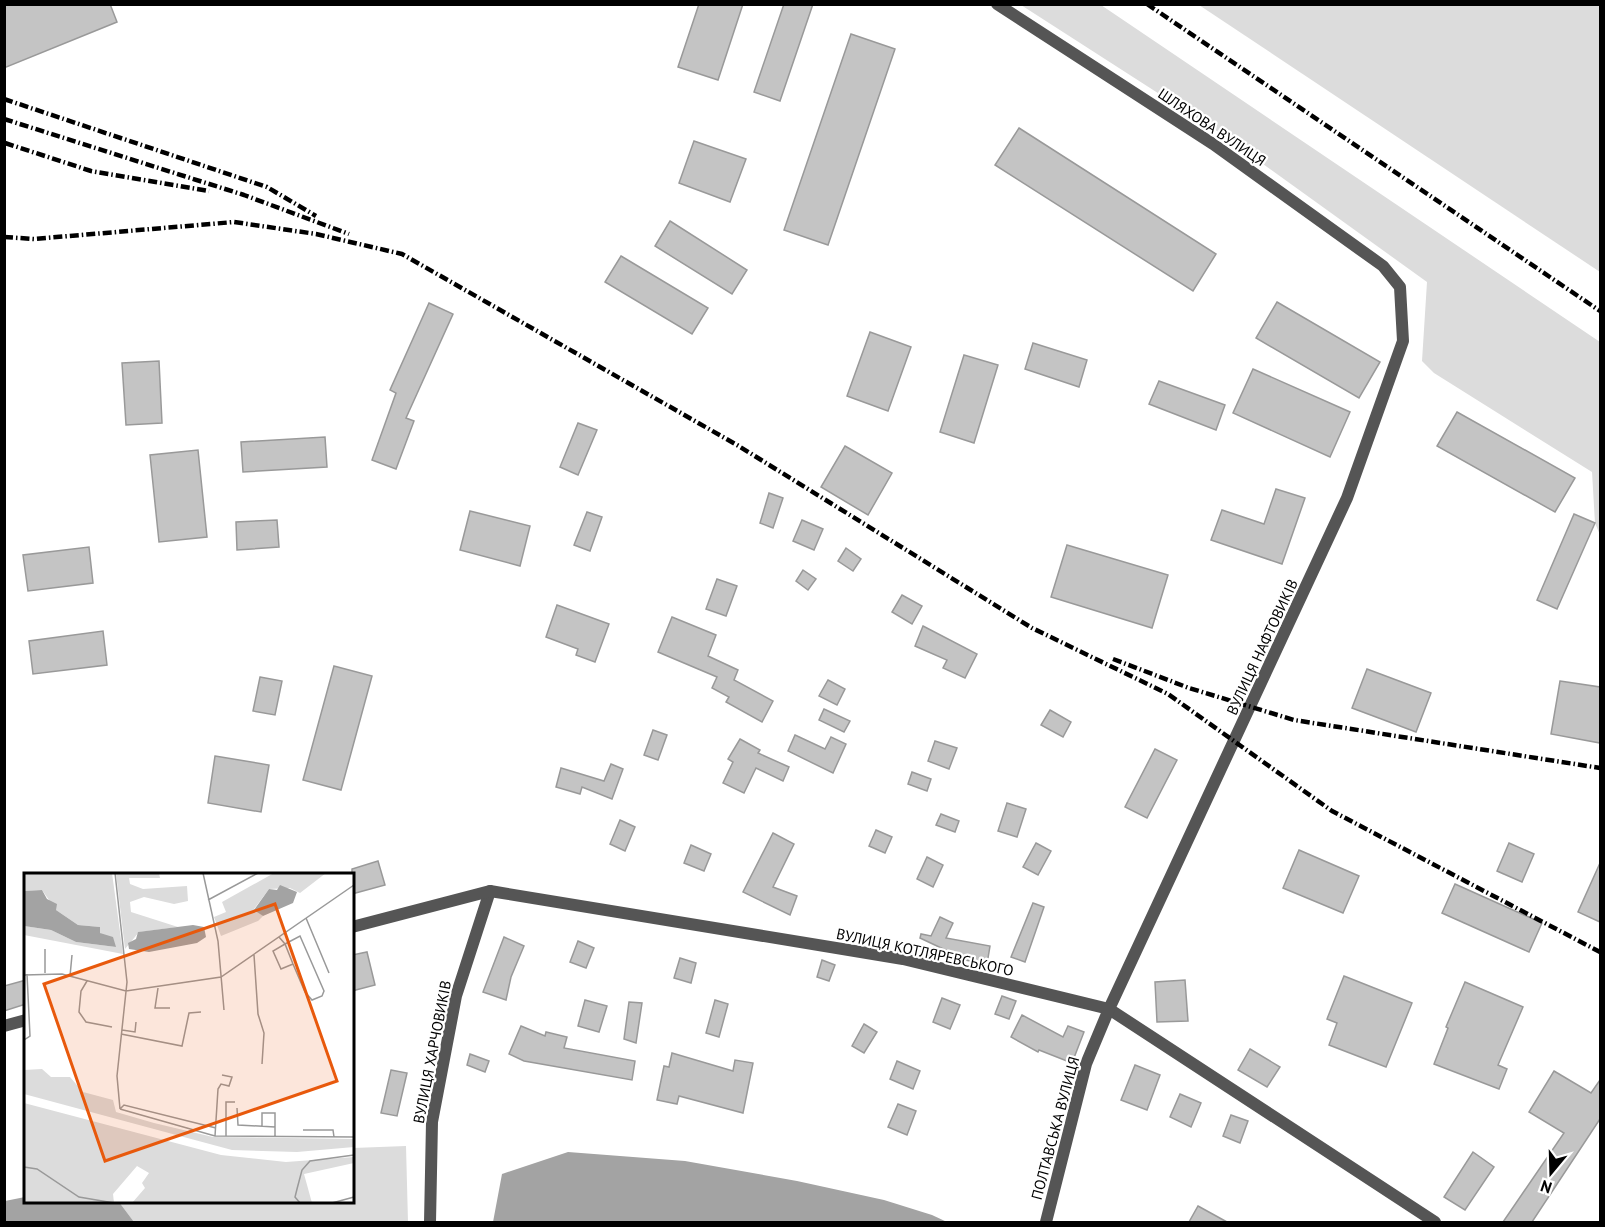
<svg xmlns="http://www.w3.org/2000/svg" width="1605" height="1227" font-family="'PT Sans',sans-serif">
<style>
.green{fill:#dcdcdc}
.water{fill:#a3a3a3}
.building{fill:#c4c4c4;stroke:#999;stroke-width:1.5}
.lines{fill:none;stroke-linecap:round;stroke-linejoin:round}
.minor{stroke:#555;stroke-width:12}
.tertiary{stroke:#555;stroke-width:12}
.rail{stroke:#000;stroke-width:4.5;stroke-dasharray:9 3 1.5 3;stroke-linecap:butt}
.labels{text-anchor:middle;dominant-baseline:central;stroke-width:4.5;stroke-linejoin:round;paint-order:stroke}
.street-label{font-size:15px;fill:#000;stroke:#fff}
.inset-road{fill:none;stroke:#999;stroke-width:1.5}
.view{fill:#e8590c;fill-opacity:0.15;stroke:#e8590c;stroke-width:3}
.inset-edge{fill:none;stroke:#000;stroke-width:3}
</style>
<rect width="100%" height="100%" fill="#fff"/>
<g class="green">
<polygon points="1021,5 1101,5 1600,342 1600,535 1595,523 1592,472 1434,373 1422,361 1427,282 1220,133"/>
<polygon points="1199,5 1600,5 1600,272"/>
<polygon points="406,1146 408,1222 134,1222 119,1202 352,1202 353,1148"/>
</g>
<g class="water">
<polygon points="568,1152 685,1161 797,1181 884,1200 932,1215 947,1222 493,1222 502,1174"/>
<polygon points="25,1197 26,1202 119,1202 134,1222 5,1222 5,1201"/>
</g>
<g class="building">
<polygon points="4,4 110,4 117,22 4,68"/>
<polygon points="699,4 743,4 718,80 678,67"/>
<polygon points="784,4 813,4 780,101 754,92"/>
<polygon points="851,34 895,49 828,245 784,230"/>
<polygon points="1019,128 1216,254 1193,291 995,165"/>
<polygon points="694,141 746,159 730,202 679,183"/>
<polygon points="670,221 747,270 732,294 655,246"/>
<polygon points="621,256 708,308 692,334 605,282"/>
<polygon points="1277,302 1380,362 1359,398 1256,338"/>
<polygon points="429,303 453,314 406,418 414,421 396,469 372,460 396,393 390,390"/>
<polygon points="870,332 911,347 888,411 847,396"/>
<polygon points="1033,343 1087,360 1079,387 1025,369"/>
<polygon points="964,355 998,365 974,443 940,432"/>
<polygon points="159,361 162,423 126,425 122,363"/>
<polygon points="1253,369 1350,412 1330,457 1233,413"/>
<polygon points="1159,381 1225,405 1216,430 1149,404"/>
<polygon points="1457,412 1575,478 1555,512 1437,446"/>
<polygon points="578,423 597,430 578,475 560,467"/>
<polygon points="325,437 327,467 243,472 241,442"/>
<polygon points="845,446 892,473 868,515 821,487"/>
<polygon points="198,450 207,537 159,542 150,455"/>
<polygon points="1276,489 1305,498 1282,564 1211,540 1222,510 1264,524"/>
<polygon points="769,493 783,498 773,528 760,523"/>
<polygon points="470,511 530,526 520,566 460,550"/>
<polygon points="587,512 602,517 590,551 574,545"/>
<polygon points="1574,514 1595,523 1557,609 1537,600"/>
<polygon points="277,520 279,547 237,550 236,522"/>
<polygon points="802,520 823,529 814,550 793,541"/>
<polygon points="1067,545 1168,575 1152,628 1051,597"/>
<polygon points="89,547 93,583 28,591 23,555"/>
<polygon points="846,548 861,559 853,571 838,561"/>
<polygon points="803,570 816,579 808,590 796,581"/>
<polygon points="717,579 737,586 726,616 706,609"/>
<polygon points="902,595 922,606 912,624 892,612"/>
<polygon points="557,605 609,624 595,662 576,655 578,649 546,637"/>
<polygon points="672,617 716,635 708,656 738,670 734,680 773,701 762,722 726,702 729,697 712,688 717,677 658,652"/>
<polygon points="923,626 977,654 965,678 943,668 947,660 915,646"/>
<polygon points="103,631 107,665 33,674 29,641"/>
<polygon points="334,666 372,676 341,790 303,780"/>
<polygon points="1367,669 1431,693 1416,732 1352,708"/>
<polygon points="260,677 282,681 275,715 253,711"/>
<polygon points="828,680 845,689 837,705 819,696"/>
<polygon points="1560,681 1600,687 1600,743 1551,734"/>
<polygon points="824,709 850,721 844,732 819,720"/>
<polygon points="1050,710 1071,722 1063,737 1041,725"/>
<polygon points="653,730 667,735 658,760 644,755"/>
<polygon points="795,735 825,749 831,737 846,744 833,773 788,751"/>
<polygon points="740,739 760,750 758,753 789,767 783,781 756,768 744,793 723,783 733,762 728,759"/>
<polygon points="935,741 957,748 949,769 928,761"/>
<polygon points="1155,749 1177,760 1147,818 1125,807"/>
<polygon points="215,756 269,765 261,812 208,803"/>
<polygon points="611,764 623,769 612,799 582,787 580,794 556,787 561,768 604,781"/>
<polygon points="912,772 931,779 927,791 908,784"/>
<polygon points="1007,803 1026,809 1017,837 998,831"/>
<polygon points="941,814 959,821 955,832 936,825"/>
<polygon points="620,820 635,827 625,851 610,844"/>
<polygon points="876,830 892,837 885,853 869,846"/>
<polygon points="773,833 794,844 773,887 797,896 790,915 743,892"/>
<polygon points="1036,843 1051,851 1038,875 1023,867"/>
<polygon points="1509,843 1534,854 1522,882 1497,871"/>
<polygon points="691,845 711,854 704,871 684,863"/>
<polygon points="1299,850 1359,876 1343,913 1283,888"/>
<polygon points="927,857 943,865 933,887 917,879"/>
<polygon points="378,861 385,885 352,894 352,869"/>
<polygon points="1600,863 1600,922 1578,912"/>
<polygon points="1455,884 1542,923 1529,952 1442,913"/>
<polygon points="1033,903 1044,907 1025,962 1011,957"/>
<polygon points="940,917 953,923 946,938 990,946 987,964 954,958 954,954 920,938 921,934 931,936"/>
<polygon points="504,937 524,946 511,977 506,1000 483,992"/>
<polygon points="578,941 594,948 586,968 570,962"/>
<polygon points="367,952 375,985 352,991 352,955"/>
<polygon points="680,958 696,963 691,983 674,978"/>
<polygon points="822,960 835,965 829,981 817,977"/>
<polygon points="1344,976 1412,1003 1386,1067 1329,1045 1337,1023 1327,1019"/>
<polygon points="26,980 26,1004 4,1011 4,986"/>
<polygon points="1185,980 1188,1021 1157,1022 1155,982"/>
<polygon points="1465,982 1523,1007 1498,1065 1507,1069 1499,1089 1434,1064 1448,1028 1446,1027"/>
<polygon points="1002,996 1016,1001 1009,1019 995,1014"/>
<polygon points="942,998 960,1005 950,1029 933,1022"/>
<polygon points="585,1000 607,1006 599,1032 578,1026"/>
<polygon points="715,1000 728,1004 719,1037 706,1033"/>
<polygon points="629,1002 642,1003 636,1043 624,1039"/>
<polygon points="1022,1015 1063,1037 1068,1026 1084,1032 1072,1063 1039,1050 1038,1052 1011,1037"/>
<polygon points="864,1024 877,1032 864,1053 852,1046"/>
<polygon points="521,1026 545,1036 546,1032 567,1037 564,1048 635,1061 632,1080 524,1061 509,1054"/>
<polygon points="1250,1049 1280,1067 1267,1087 1238,1070"/>
<polygon points="672,1053 733,1071 735,1060 753,1063 743,1113 679,1096 677,1104 657,1100 664,1066 669,1067"/>
<polygon points="470,1054 489,1061 485,1072 467,1065"/>
<polygon points="897,1061 920,1071 913,1089 890,1079"/>
<polygon points="1135,1065 1160,1075 1147,1110 1121,1100"/>
<polygon points="391,1070 407,1073 397,1116 381,1113"/>
<polygon points="1554,1071 1591,1093 1600,1080 1600,1119 1532,1222 1503,1222 1564,1133 1529,1112"/>
<polygon points="1180,1094 1201,1103 1191,1127 1170,1117"/>
<polygon points="898,1104 916,1111 907,1135 888,1127"/>
<polygon points="1231,1115 1248,1121 1240,1143 1223,1136"/>
<polygon points="1473,1152 1494,1167 1465,1210 1444,1197"/>
<polygon points="1198,1206 1227,1222 1189,1222"/>
</g>
<g class="lines">
<g class="minor">
<polyline points="997,4 1213,144 1383,266 1400,287 1403,341 1347,498 1109,1009 1435,1222"/>
<polyline points="430,1222 432,1122 456,996 490,891"/>
</g>
<g class="tertiary">
<polyline points="352,927 490,891 903,959 1109,1009 1086,1064 1046,1222"/>
<polyline points="4,1026 26,1020"/>
</g>
<g class="rail">
<polyline points="1147,4 1600,311"/>
<polyline points="4,99 267,187 316,216"/>
<polyline points="4,119 244,195 349,234"/>
<polyline points="5,143 91,171 209,191"/>
<polyline points="4,237 34,239 234,222 316,234 402,254 737,445 1032,628 1168,694 1332,811 1600,952"/>
<polyline points="1113,659 1189,688 1294,720 1600,768"/>
</g>
</g>
<g class="labels">
<g class="street-label">
<text transform="translate(1212 127) rotate(34)">ШЛЯХОВА ВУЛИЦЯ</text>
<text transform="translate(1262 647) rotate(-65)">ВУЛИЦЯ НАФТОВИКІВ</text>
<text transform="translate(925 952) rotate(12)">ВУЛИЦЯ КОТЛЯРЕВСЬКОГО</text>
<text transform="translate(432 1052) rotate(-79)">ВУЛИЦЯ ХАРЧОВИКІВ</text>
<text transform="translate(1055 1128) rotate(-75)">ПОЛТАВСЬКА ВУЛИЦЯ</text>
</g>
</g>
<g transform="translate(24 873)">
<rect width="330" height="330" fill="#fff"/>
<path d="M0,0H88L99,81L0,62V53L27,57L52,69L92,74L76,60V54L54,52L32,37L18,17L0,18ZM92,0H135L136,5H105L106,11L119,16L163,13L164,28L150,31L120,24L106,29L107,39L154,54L115,59L101,76ZM250,0H302L276,20L266,15L245,16L230,36L239,43L234,48L197,63L190,44L202,39L198,29ZM18,196L27,204H46L59,219L89,227L92,239L130,250L189,264L330,266V274L273,279L208,277L0,221V197ZM0,230L197,282L262,289L330,284V290L280,301L288,330H108L121,315L118,310L125,300L113,293L89,321L90,330H0Z" fill="#dcdcdc"/>
<path d="M256,12L273,19L269,30L239,43L230,37L245,16L253,17ZM18,17L23,26L33,31L32,37L54,52L76,54V60L89,64L92,74L52,69L27,57L0,53V18ZM169,52L180,54L182,64L173,70L125,79L105,76L104,70L112,66L114,59Z" fill="#a3a3a3"/>
<path class="inset-road" d="M91,0L103,109L93,203L96,236M179,0L194,68L200,137M184,27L234,0M282,45L305,100M255,64L261,71L269,91L281,119L288,127L298,123L300,118L276,63L261,71L249,78L257,96L269,91M21,76V100M230,82L234,141L240,160L238,191M0,102L38,101L102,118L197,104L330,12M46,103L48,82M63,108L57,118L55,139L62,149L88,154M134,115L131,135H146M98,157L111,159L112,149M97,161L158,173L165,140L177,139M0,167L6,163L3,101M213,235L214,252L251,254M96,236L191,263L330,264M96,236L100,232L192,255M238,253V240H251V264M279,257H309L310,264M191,263L194,216L197,211L205,213L208,204L198,202M202,263V229H211M0,294L13,296L55,324L90,330M276,330L271,324L273,316L278,297L286,288L330,282M308,330L330,324"/>
<path class="view" d="M251,31L313,208L81,288L20,111Z"/>
<rect width="330" height="330" class="inset-edge"/>
</g>
<rect width="1605" height="1227" fill="none" stroke="#000000" stroke-width="12"/>
<g transform="translate(1551 1173) rotate(199)" stroke="#ffffff" stroke-width="4.5" paint-order="stroke">
<path d="M0-4.5L10 22L0 15L-10 22Z" fill="#000000"/>
<text y="-9" font-size="16" font-weight="bold" text-anchor="middle" fill="#000000">N</text>
</g>
</svg>
